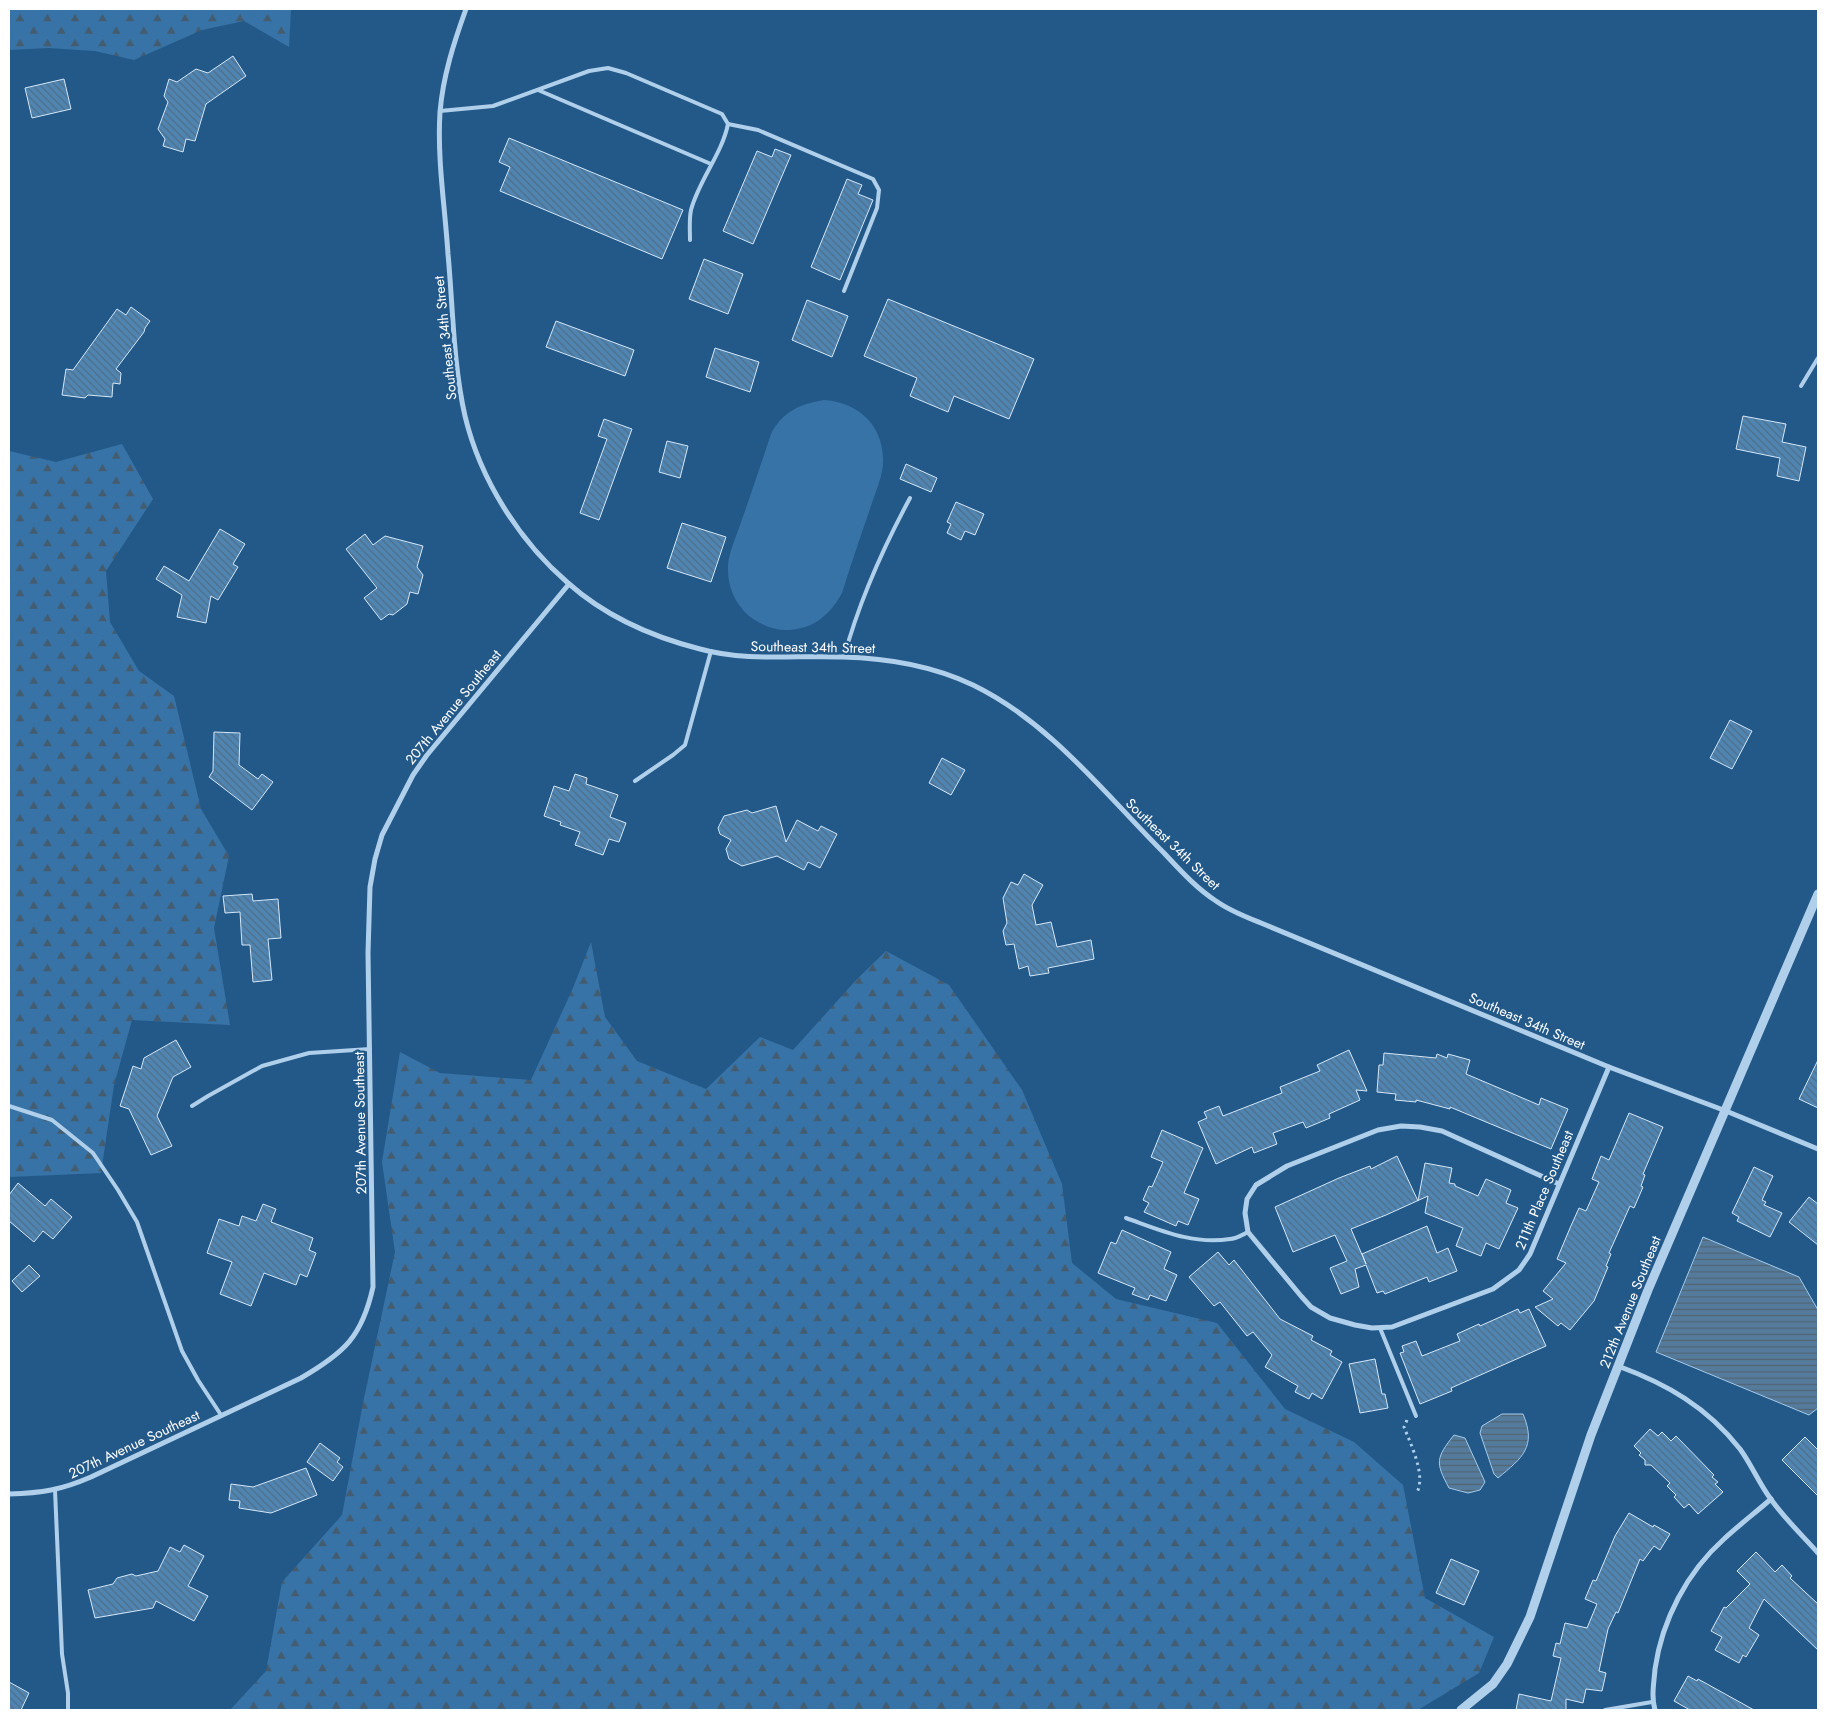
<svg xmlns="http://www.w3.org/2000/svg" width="1827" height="1719" font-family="Jost,sans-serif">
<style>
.forest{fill:url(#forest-firs)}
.pitch{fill:#3773a6}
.water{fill:url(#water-rules);stroke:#a3cbeb}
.building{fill:url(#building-back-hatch);stroke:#d4e7f8}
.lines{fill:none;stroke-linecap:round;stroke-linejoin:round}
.path{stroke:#afcfea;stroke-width:3;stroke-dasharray:2.5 4;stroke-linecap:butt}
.service{stroke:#afcfea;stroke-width:4}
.minor{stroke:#afcfea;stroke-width:5}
.tertiary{stroke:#afcfea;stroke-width:9}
.labels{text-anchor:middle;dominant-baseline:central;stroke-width:4.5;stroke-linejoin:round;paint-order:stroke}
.street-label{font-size:14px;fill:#fff;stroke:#235989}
</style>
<defs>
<pattern id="forest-firs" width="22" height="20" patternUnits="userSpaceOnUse" patternTransform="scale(1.25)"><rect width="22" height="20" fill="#3773a6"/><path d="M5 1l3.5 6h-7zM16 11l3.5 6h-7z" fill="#445c70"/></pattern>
<pattern id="water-rules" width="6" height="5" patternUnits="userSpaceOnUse" patternTransform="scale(1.25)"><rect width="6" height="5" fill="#557b9c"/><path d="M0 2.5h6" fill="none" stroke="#506474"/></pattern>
<pattern id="building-back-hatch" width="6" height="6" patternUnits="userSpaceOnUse" patternTransform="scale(1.25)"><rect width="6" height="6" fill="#5085b2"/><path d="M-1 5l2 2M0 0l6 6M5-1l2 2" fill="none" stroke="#4e6e89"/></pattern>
</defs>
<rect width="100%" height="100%" fill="#235989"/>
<g class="forest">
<polygon points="9,9 291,9 289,47 244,21 202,30 134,60 95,51 48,48 9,50"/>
<polygon points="122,444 153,499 106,571 110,622 139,671 174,696 201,809 229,856 214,928 230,1025 132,1020 114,1085 101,1173 9,1177 9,451 56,462"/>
<polygon points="591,942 605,1017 637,1061 706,1089 760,1037 793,1050 857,979 886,951 949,985 1022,1090 1062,1184 1072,1263 1116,1299 1217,1323 1285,1409 1354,1442 1403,1485 1425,1598 1494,1637 1479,1673 1418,1710 230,1710 266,1671 282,1582 342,1515 363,1403 395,1252 382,1162 400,1052 440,1073 531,1080 573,988"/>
</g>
<path class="pitch" d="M824,400C856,402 882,423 883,458C884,474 876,490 871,506C861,535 851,564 842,593C830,615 813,629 788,630C773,631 760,624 749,616C734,603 727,585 728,565C729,552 736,537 740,525C751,494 761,464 771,434C783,411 800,404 824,400Z"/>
<g class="water">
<polygon points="1703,1237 1799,1277 1818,1310 1818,1408 1809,1415 1656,1352"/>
<path d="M1502,1414H1523C1537,1447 1522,1458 1498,1478L1494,1474L1480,1433L1482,1426Z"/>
<path d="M1454,1435L1465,1438L1485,1482L1480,1490L1468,1493L1449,1488C1435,1462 1436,1458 1454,1435Z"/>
</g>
<g class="building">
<polygon points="233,56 246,76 206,104 195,141 186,139 183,152 163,146 165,139 158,129 168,102 164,96 169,79 177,82 196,69 208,73"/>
<polygon points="64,79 71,109 32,118 25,88"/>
<polygon points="509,138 683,210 662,259 500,191 510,167 499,162"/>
<polygon points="775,149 791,155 753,244 723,231 757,151 772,157"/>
<polygon points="847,179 862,185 858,194 873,200 840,280 811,267"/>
<polygon points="704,259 743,274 728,314 689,299"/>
<polygon points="888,299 1034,359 1009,419 954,396 948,412 910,396 917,378 864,356"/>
<polygon points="807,300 848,316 832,357 792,340"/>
<polygon points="131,307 150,321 145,328 144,332 116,369 121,373 120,384 113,383 112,397 88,395 85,398 62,395 66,369 73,370 117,309 126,315"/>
<polygon points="556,321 634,350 625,376 546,347"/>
<polygon points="715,348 759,362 750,392 706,377"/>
<polygon points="1743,416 1786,424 1782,442 1806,447 1799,481 1777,476 1780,458 1736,449"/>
<polygon points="604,419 632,429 599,520 580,513 607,439 598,436"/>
<polygon points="667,441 688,446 680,478 659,472"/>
<polygon points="906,464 937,478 931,492 900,479"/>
<polygon points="956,502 984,514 975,535 965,531 961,540 947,533 951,524 947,522"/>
<polygon points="682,523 726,537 711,582 667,568"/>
<polygon points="220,529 245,544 233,564 238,567 218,600 211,596 206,623 177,617 182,595 156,579 164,566 189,581"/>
<polygon points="365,534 373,545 385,536 423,546 417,567 423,575 418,594 410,592 407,604 393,615 389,614 381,620 364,598 377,588 346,549"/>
<polygon points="1730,720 1752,731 1732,769 1710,758"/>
<polygon points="214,732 240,733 239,765 258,779 262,774 273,782 252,810 209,777 213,771"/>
<polygon points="942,758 965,770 951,795 929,783"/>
<polygon points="575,774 587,778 586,784 618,795 610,817 626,823 619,842 609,839 603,855 575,845 580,832 560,825 561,822 544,816 554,786 569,791"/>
<polygon points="776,806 786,842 797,820 818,831 821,826 837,834 820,868 808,862 804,870 777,856 742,866 729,859 726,849 731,840 720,834 718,828 724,816 747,810 752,813"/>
<polygon points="1024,874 1043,885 1032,905 1036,925 1051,922 1057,947 1091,940 1094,959 1048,968 1049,973 1030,976 1028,966 1019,969 1014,944 1006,945 1003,931 1007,923 1003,898 1011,882 1018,885"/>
<polygon points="252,894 253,901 278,899 281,938 268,939 272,980 253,982 250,945 242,945 240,912 225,913 223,896"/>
<polygon points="176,1040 191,1067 173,1077 157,1116 172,1146 151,1155 129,1109 120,1106 133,1066 141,1069 144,1058"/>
<polygon points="1349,1050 1367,1091 1356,1090 1360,1100 1329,1114 1330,1118 1306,1128 1303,1122 1273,1133 1277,1144 1254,1153 1252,1147 1216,1164 1198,1122 1207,1118 1204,1112 1219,1106 1223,1116 1282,1093 1280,1087 1320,1071 1317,1065"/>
<polygon points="1384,1053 1436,1058 1437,1054 1447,1058 1448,1054 1470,1060 1466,1074 1539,1105 1541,1098 1568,1109 1551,1149 1450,1107 1450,1109 1416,1100 1416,1102 1395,1100 1396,1094 1377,1092 1379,1065 1383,1065"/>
<polygon points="1818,1060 1818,1108 1799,1099"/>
<polygon points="1629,1113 1663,1127 1643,1174 1645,1175 1641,1186 1643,1187 1634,1208 1630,1206 1609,1253 1611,1254 1606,1266 1608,1267 1594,1301 1570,1330 1561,1323 1558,1326 1535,1307 1553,1299 1543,1291 1566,1263 1557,1259 1570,1228 1579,1208 1586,1211 1599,1182 1592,1179 1601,1156 1609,1160"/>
<polygon points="1162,1130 1203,1148 1184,1193 1199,1199 1188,1225 1178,1221 1176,1226 1144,1212 1149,1203 1143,1200 1149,1186 1152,1187 1163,1162 1151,1157"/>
<polygon points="1397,1156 1418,1201 1425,1163 1452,1168 1449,1183 1455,1184 1455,1186 1478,1196 1486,1179 1511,1190 1506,1203 1518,1208 1499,1249 1486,1243 1481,1256 1456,1246 1463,1228 1425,1213 1428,1196 1386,1215 1351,1229 1366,1264 1362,1254 1427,1226 1437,1253 1448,1248 1457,1271 1429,1282 1427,1277 1385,1294 1383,1291 1377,1293 1366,1265 1355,1269 1359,1287 1341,1294 1330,1268 1347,1261 1335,1235 1293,1252 1275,1207 1339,1178 1370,1166 1371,1169"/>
<polygon points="1754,1167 1773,1176 1762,1200 1766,1202 1764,1205 1782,1213 1770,1237 1737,1221 1739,1217 1732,1213"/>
<polygon points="18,1183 45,1206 51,1199 72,1217 53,1239 43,1231 34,1242 9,1221 9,1195"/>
<polygon points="1809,1197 1818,1204 1818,1245 1789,1222"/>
<polygon points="263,1204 276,1209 271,1222 313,1238 309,1250 316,1253 307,1277 300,1274 296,1285 264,1273 251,1306 220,1294 232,1262 207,1253 219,1219 239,1226 242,1216 256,1221"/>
<polygon points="1122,1230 1171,1252 1164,1269 1177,1275 1166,1301 1150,1295 1148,1300 1132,1294 1135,1288 1098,1273 1111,1242 1116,1244"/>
<polygon points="1218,1252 1229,1265 1234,1260 1280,1319 1313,1336 1311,1340 1332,1351 1330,1355 1342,1362 1322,1399 1312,1393 1309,1399 1295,1392 1298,1386 1265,1367 1272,1355 1253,1332 1247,1336 1220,1302 1214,1306 1189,1277"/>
<polygon points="29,1265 40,1276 22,1292 12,1281"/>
<polygon points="1518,1309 1520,1313 1529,1309 1546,1346 1451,1388 1452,1391 1420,1404 1400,1353 1404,1352 1402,1346 1416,1341 1422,1356 1460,1341 1457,1334 1479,1324 1480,1326"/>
<polygon points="1375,1359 1382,1394 1385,1394 1388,1408 1360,1413 1349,1364"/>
<polygon points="1650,1429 1658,1436 1662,1432 1671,1441 1676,1436 1714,1475 1712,1477 1718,1482 1715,1484 1723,1492 1698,1514 1689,1504 1684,1508 1674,1497 1676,1495 1667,1486 1670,1483 1651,1465 1645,1465 1645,1460 1639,1455 1641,1453 1634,1446"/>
<polygon points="1805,1437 1818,1450 1818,1496 1782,1460"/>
<polygon points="320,1443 340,1458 337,1462 343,1467 333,1481 307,1462"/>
<polygon points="306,1468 317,1495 271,1513 239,1508 240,1501 229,1500 231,1484 253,1487"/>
<polygon points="1629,1513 1653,1527 1654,1525 1670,1534 1660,1550 1654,1546 1643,1561 1640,1559 1618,1613 1616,1612 1608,1629 1599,1671 1606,1673 1602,1691 1586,1689 1583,1703 1566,1699 1566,1710 1516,1710 1519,1694 1551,1701 1561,1658 1553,1656 1556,1643 1560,1644 1565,1623 1587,1628 1597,1604 1585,1599 1593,1580 1596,1581 1615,1536"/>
<polygon points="184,1545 204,1556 188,1586 208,1596 194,1621 156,1601 153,1608 95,1618 88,1590 113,1584 117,1578 132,1574 136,1576 158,1571 170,1547 180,1552"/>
<polygon points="1756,1552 1775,1572 1782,1565 1792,1576 1790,1578 1818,1604 1818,1650 1764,1599 1749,1628 1759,1635 1746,1657 1743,1655 1739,1663 1715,1650 1722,1637 1711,1631 1724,1607 1726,1608 1750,1584 1737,1571"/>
<polygon points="1451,1559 1479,1571 1464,1605 1436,1593"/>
<polygon points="1688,1676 1697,1681 1698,1679 1754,1710 1690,1710 1674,1701"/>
<polygon points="9,1682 29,1693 21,1710 9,1710"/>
</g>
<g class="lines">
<path class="path" d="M1407,1420L1404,1427C1411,1445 1427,1477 1416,1494"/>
<g class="service">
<polyline points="538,90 711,164"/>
<path d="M440,111L493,106L589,71L608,68L626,73L722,114L728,124C722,154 699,180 691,210C689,219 690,231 690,240"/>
<polyline points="728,124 758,130 873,179 879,190 877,208 844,291"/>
<polyline points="1801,386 1818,358"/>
<path d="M844,657C859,602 883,548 910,498"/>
<polyline points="635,781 673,755 685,745 711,651"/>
<polyline points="9,1106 52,1120 93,1153 118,1190 137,1222 182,1351 198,1380 221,1415"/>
<polyline points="192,1106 208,1096 262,1066 309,1053 370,1049"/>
<path d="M1126,1218C1160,1230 1193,1245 1230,1239C1236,1239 1242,1235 1248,1232"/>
<polyline points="1380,1328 1416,1416"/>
<polyline points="55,1490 62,1654 68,1693 68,1710"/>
<polyline points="1605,1710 1652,1702"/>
</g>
<g class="minor">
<path d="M466,9C454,42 443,76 440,112C437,159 445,207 448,254C453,307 453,363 465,416C480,479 519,541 568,583C605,616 653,637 700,649C747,662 795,655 842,657C886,658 933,666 973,685C1051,723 1104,793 1164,853C1180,870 1196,888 1216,901C1230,911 1246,917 1261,923L1609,1067L1726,1111L1818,1149"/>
<polyline points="1559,1184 1442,1131 1420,1127 1401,1126 1378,1130 1287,1166 1256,1185 1247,1199 1245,1213 1248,1232 1301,1296 1311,1307 1330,1318 1355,1325 1372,1328 1392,1327 1493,1289 1519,1270 1530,1254 1609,1067"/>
<path d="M1618,1366C1667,1384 1707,1407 1740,1449C1751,1464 1759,1483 1770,1498C1784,1518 1802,1535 1818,1553"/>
<path d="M9,1494C42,1493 61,1490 91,1477L301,1378C344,1353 362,1337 373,1287L368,953L370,887L375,859L382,835L413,775L427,755L569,584"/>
<path d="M1655,1710C1651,1696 1654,1683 1655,1669C1662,1620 1687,1572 1724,1539C1739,1525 1755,1513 1771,1499"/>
</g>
<polyline class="tertiary" points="1461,1710 1493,1684 1507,1664 1530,1617 1591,1435 1648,1290 1818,894"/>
</g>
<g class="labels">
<g class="street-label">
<text transform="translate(445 338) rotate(-96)">Southeast 34th Street</text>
<text transform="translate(813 647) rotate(1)">Southeast 34th Street</text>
<text transform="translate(453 707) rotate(-51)">207th Avenue Southeast</text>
<text transform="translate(1173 844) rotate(44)">Southeast 34th Street</text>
<text transform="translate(1527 1021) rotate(23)">Southeast 34th Street</text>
<text transform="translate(360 1123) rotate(-91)">207th Avenue Southeast</text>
<text transform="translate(1544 1190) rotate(-67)">211th Place Southeast</text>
<text transform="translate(1630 1302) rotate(-68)">212th Avenue Southeast</text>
<text transform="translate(134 1444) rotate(-25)">207th Avenue Southeast</text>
</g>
</g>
<rect width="1827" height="1719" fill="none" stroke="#ffffff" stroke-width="20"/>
</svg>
